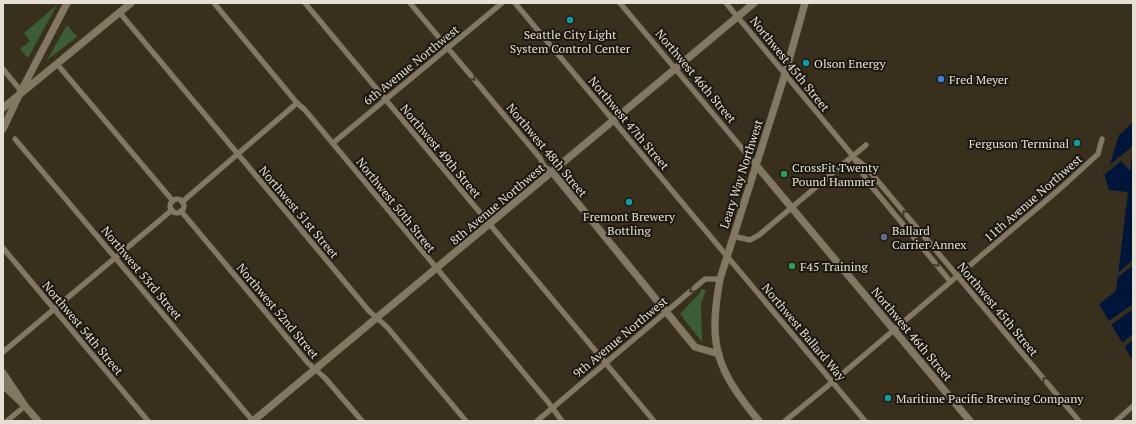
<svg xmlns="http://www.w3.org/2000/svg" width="1136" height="424" font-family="'PT Serif',serif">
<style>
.green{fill:#3b5e36}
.water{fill:#00153a}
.pier{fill:#392f1d}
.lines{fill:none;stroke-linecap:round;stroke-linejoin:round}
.minor-casing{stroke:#534b3b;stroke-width:6}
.tertiary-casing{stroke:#534b3b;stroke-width:8}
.secondary-casing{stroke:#534b3b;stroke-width:8}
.minor{stroke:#837863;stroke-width:5}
.tertiary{stroke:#837863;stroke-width:7}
.secondary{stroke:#837863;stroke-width:7}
.oneway{stroke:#3b3529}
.culture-dot{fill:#0f9aa8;stroke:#1c1810;stroke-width:1.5}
.shop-dot{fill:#3f7fe0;stroke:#1c1810;stroke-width:1.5}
.leisure-dot{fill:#2e9e5b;stroke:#1c1810;stroke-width:1.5}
.service-dot{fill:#5c6f8a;stroke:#1c1810;stroke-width:1.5}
.labels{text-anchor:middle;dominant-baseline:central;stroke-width:4;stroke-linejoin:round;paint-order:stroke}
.poi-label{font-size:12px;fill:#e6e0d4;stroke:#1c1810;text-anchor:start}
.street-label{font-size:12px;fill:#e6e0d4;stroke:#1c1810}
</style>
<rect width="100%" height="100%" fill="#392f1d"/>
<g class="green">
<polygon points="57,5 28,58 20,49 30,41 24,33"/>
<polygon points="67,25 77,37 47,60"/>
<polygon points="701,289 706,290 701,304 702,342 680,314 700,293"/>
</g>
<polygon class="water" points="1133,122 1133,361 1099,304 1116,291 1128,192 1109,190 1103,170 1110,164 1119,135"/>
<g class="pier">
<polygon points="1133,146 1130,171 1121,161 1104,175 1103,170"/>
<polygon points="1133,260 1133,265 1118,277 1119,272"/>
<polygon points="1133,304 1133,309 1111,325 1109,321"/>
<polygon points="1133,334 1133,340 1124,347 1122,343"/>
</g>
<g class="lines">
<defs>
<g id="minor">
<polyline points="214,3 297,103 305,110 548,402 562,421"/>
<polyline points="305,3 654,421"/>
<polyline points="410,3 540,158 544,166 553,173"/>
<polyline points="515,3 865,421"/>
<polyline points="620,3 756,165"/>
<polyline points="726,3 853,156 867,181 950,281"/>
<polyline points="120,13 369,311 387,327 466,421"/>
<polyline points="57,64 173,201"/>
<polyline points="3,69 21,91"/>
<polyline points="15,139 253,421"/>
<polyline points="333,143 502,3"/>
<polyline points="857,160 866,167 1079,421"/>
<circle cx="177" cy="206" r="7"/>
<polyline points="182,202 297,103"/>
<polyline points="181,211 308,363 325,378 362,421"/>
<polyline points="733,236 750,240 759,235 866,145"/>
<polyline points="3,248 148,421"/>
<polyline points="3,352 172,210"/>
<polyline points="7,421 25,406"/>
<polyline points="537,421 705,279 720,279"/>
<polyline points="785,421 841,375 1062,187 1098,154 1102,139"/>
<polyline points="1116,421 1133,406"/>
</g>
<g id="tertiary">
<polyline points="3,108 131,3"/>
<polyline points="756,165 970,421"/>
<polyline points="553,173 695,347 719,354"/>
</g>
<g id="secondary">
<polyline points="3,129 19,95 67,3"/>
<polyline points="3,373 25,406 38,421"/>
<polyline points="3,385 22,403"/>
<polyline points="253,421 754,3"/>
<path d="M759,421C716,369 708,346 720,279L785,74L805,3"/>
</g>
</defs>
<use href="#minor" class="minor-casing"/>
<use href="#tertiary" class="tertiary-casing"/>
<use href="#secondary" class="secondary-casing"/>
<use href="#minor" class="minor"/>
<use href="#tertiary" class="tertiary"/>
<use href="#secondary" class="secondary"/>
</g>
<defs><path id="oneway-chevron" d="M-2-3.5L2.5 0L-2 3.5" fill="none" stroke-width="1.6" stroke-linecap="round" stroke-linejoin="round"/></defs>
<g class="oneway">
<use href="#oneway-chevron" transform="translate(473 78) rotate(50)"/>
<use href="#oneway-chevron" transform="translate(905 213) rotate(-130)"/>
<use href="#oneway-chevron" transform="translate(937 264) rotate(49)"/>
<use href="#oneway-chevron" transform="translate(692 290) rotate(140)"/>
<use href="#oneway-chevron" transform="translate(1045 380) rotate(-130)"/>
</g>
<g class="culture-dot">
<circle cx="570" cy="20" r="4"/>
<circle cx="806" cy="63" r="4"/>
<circle cx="1077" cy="143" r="4"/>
<circle cx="629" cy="202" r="4"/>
<circle cx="888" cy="398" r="4"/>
</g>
<circle class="shop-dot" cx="941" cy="79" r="4"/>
<g class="leisure-dot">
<circle cx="784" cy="174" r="4"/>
<circle cx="792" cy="266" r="4"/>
</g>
<circle class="service-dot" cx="884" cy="237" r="4"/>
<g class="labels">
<g class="poi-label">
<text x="570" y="34" text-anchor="middle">Seattle City Light<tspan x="570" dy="14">System Control Center</tspan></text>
<text x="814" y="63">Olson Energy</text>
<text x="949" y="79">Fred Meyer</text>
<text x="1069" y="143" text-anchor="end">Ferguson Terminal</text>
<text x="792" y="167">CrossFit Twenty<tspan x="792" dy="14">Pound Hammer</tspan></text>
<text x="629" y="216" text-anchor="middle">Fremont Brewery<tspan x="629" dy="14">Bottling</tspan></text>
<text x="892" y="230">Ballard<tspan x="892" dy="14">Carrier Annex</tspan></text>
<text x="800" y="266">F45 Training</text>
<text x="896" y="398">Maritime Pacific Brewing Company</text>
</g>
<g class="street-label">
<text transform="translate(790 64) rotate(51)">Northwest 45th Street</text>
<text transform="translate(411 65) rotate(-39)">6th Avenue Northwest</text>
<text transform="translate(696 76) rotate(50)">Northwest 46th Street</text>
<text transform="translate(629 123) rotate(50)">Northwest 47th Street</text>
<text transform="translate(547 150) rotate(50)">Northwest 48th Street</text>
<text transform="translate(441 151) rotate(50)">Northwest 49th Street</text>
<text transform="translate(741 174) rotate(-72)">Leary Way Northwest</text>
<text transform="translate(1033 198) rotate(-41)">11th Avenue Northwest</text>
<text transform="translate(497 204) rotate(-40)">8th Avenue Northwest</text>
<text transform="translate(396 205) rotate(51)">Northwest 50th Street</text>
<text transform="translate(299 212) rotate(50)">Northwest 51st Street</text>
<text transform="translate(142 273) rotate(50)">Northwest 53rd Street</text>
<text transform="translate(998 309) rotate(50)">Northwest 45th Street</text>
<text transform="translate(278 311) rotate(50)">Northwest 52nd Street</text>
<text transform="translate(83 328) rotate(50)">Northwest 54th Street</text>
<text transform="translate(804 332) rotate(50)">Northwest Ballard Way</text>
<text transform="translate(912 334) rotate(50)">Northwest 46th Street</text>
<text transform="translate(620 337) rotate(-40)">9th Avenue Northwest</text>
</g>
</g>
<rect width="1136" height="424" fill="none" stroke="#e6e0d4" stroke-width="8"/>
</svg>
